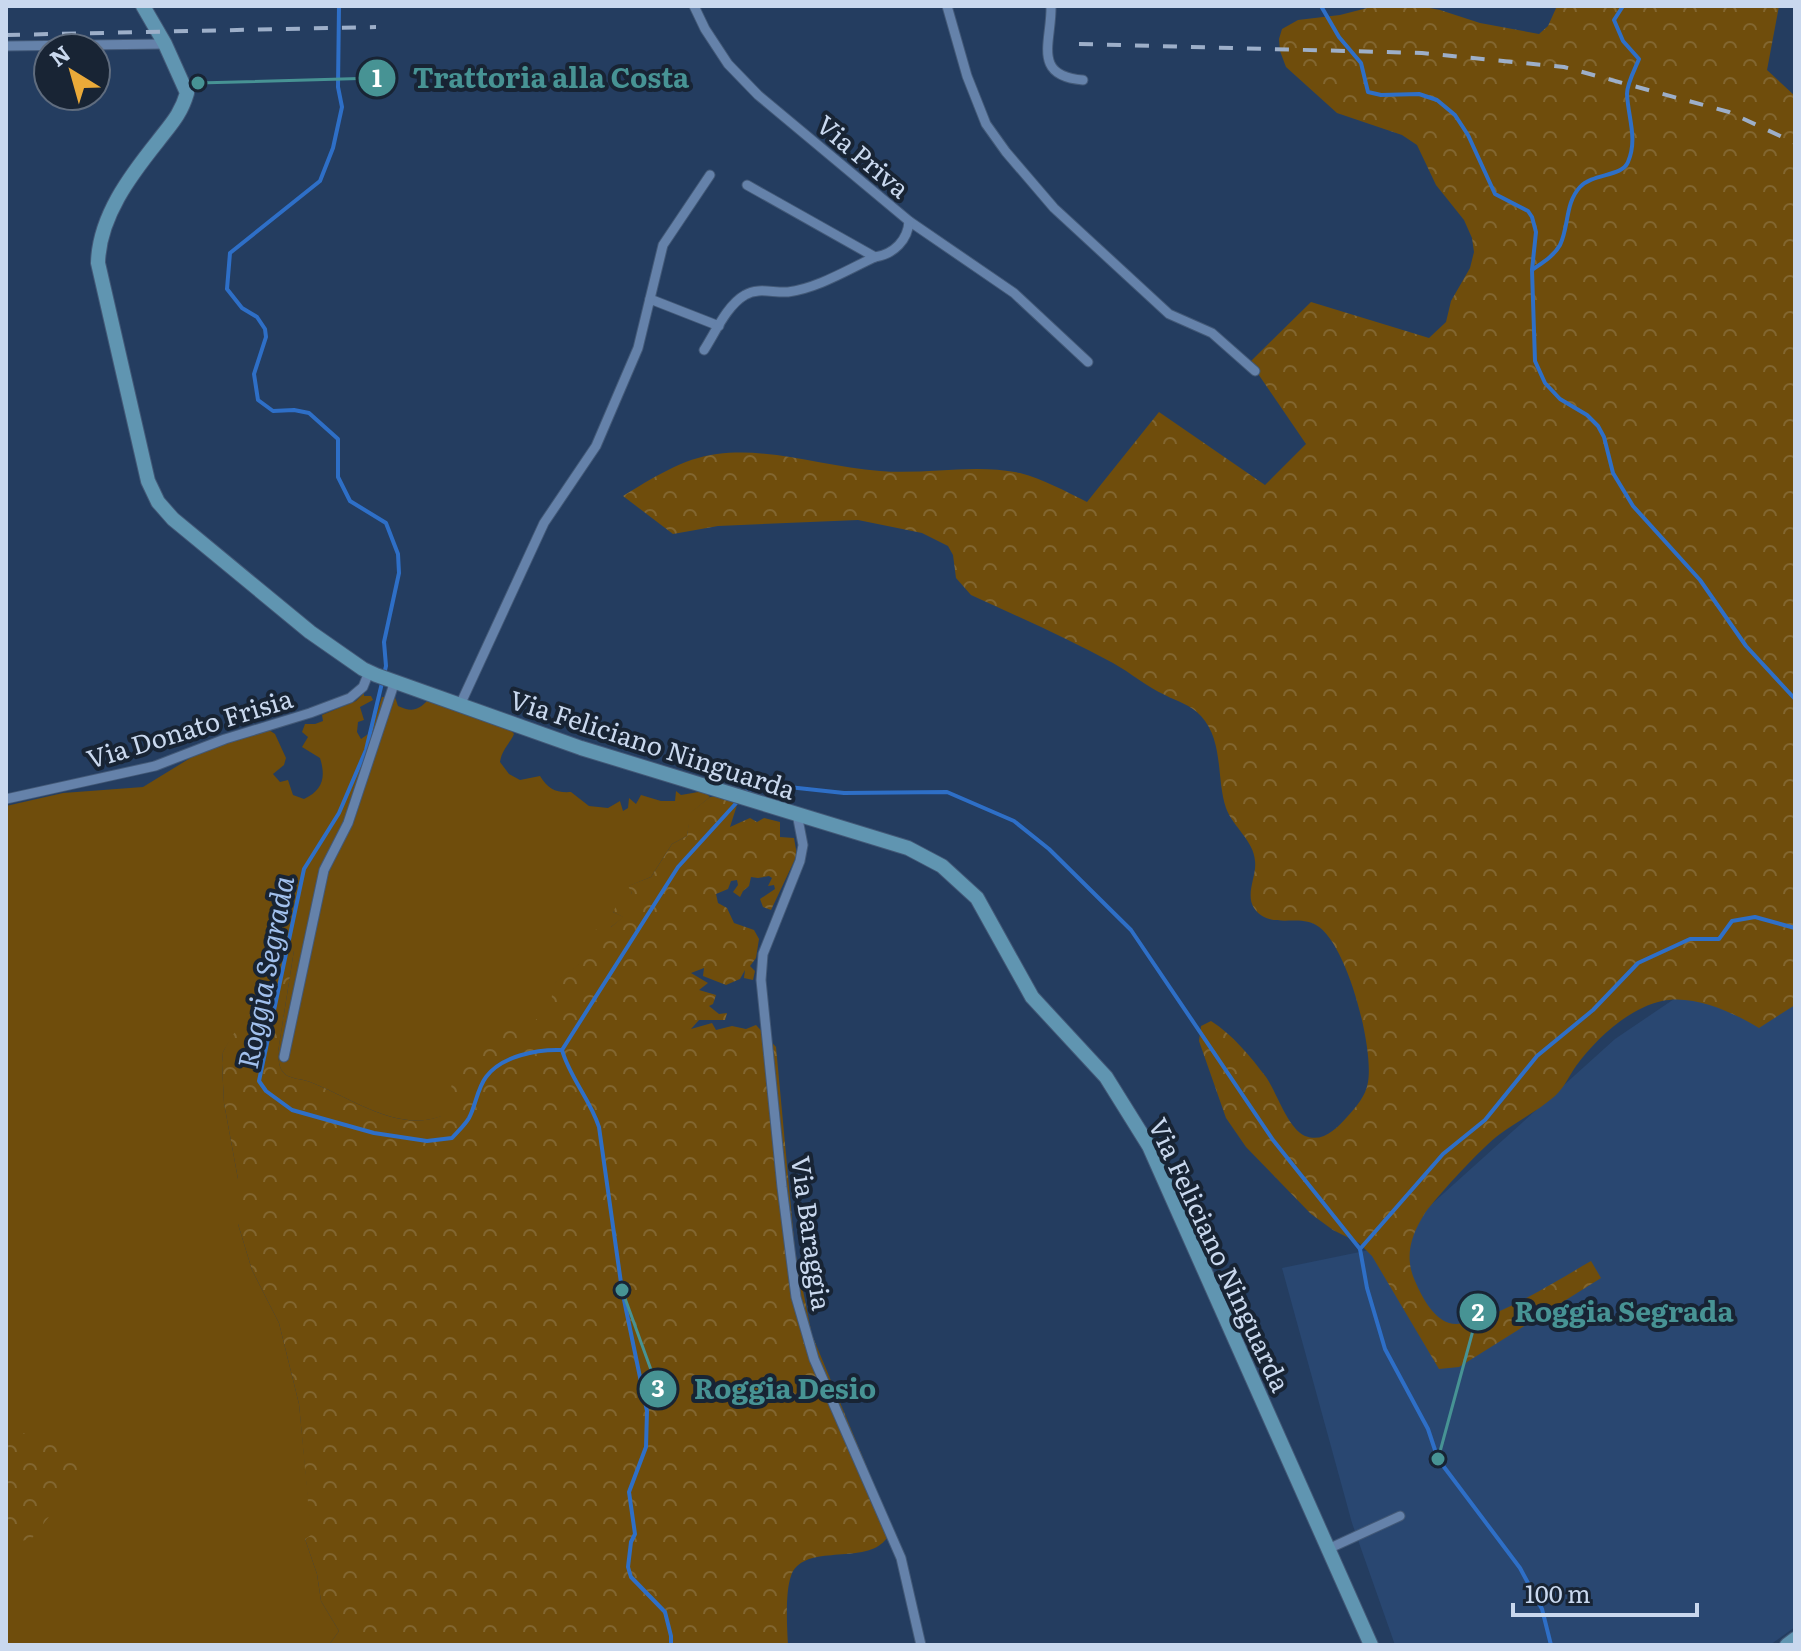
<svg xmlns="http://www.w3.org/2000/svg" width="1801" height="1651" font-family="Literata,serif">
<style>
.built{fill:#294771}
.green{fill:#6f4d0c}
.forest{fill:url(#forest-crowns)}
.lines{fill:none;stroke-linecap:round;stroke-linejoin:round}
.stream{stroke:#2e6fc7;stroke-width:4}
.street-casing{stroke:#435977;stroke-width:11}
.secondary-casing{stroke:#435977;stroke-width:16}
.street{stroke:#6582aa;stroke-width:9}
.secondary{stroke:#6095b1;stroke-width:14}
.rail{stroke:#9dafc9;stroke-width:4;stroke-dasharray:14 14;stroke-linecap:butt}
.labels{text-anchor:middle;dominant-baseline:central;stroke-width:8;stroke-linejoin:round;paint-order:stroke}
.street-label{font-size:26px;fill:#c9d8ee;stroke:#182434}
.water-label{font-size:28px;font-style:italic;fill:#a1c0ed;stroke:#182434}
.leader{fill:none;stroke:#479394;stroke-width:3}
.callout-dot{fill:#479394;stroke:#182434;stroke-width:3}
.mark-label{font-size:24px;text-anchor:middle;font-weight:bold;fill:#fff}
.callout-label{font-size:28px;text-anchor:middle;font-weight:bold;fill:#479394;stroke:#182434;stroke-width:8;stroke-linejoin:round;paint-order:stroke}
</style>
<defs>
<pattern id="forest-crowns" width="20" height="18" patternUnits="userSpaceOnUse" patternTransform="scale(2)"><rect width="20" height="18" fill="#6f4d0c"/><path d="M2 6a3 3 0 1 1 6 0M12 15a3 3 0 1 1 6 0" fill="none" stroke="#826630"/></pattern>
</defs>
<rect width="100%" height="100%" fill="#243d60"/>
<polygon class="built" points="1795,945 1795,1627 1770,1645 1395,1645 1352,1523 1282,1268 1384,1247 1615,1039 1739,955"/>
<path class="green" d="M364,693V696H371L373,700L360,707L364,720L358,722L357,732L361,739L371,732L382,697H395L398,706C411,712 418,711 428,700L510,729L514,734C509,745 502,749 500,762L509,774L520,780L540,776C548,789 556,793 571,792L589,806L608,808L620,801L623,811L628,808L629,798L636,804L641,795L661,801H675L676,791L681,795L704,791L710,797L691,813L687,836L672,844L651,877L629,886L632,893L613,912L624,917L611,927L592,955L554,984L552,1005L442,1116C397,1133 350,1097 310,1082C303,1079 292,1079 286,1075C278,1069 279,1060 278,1052L294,950L264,997L232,1037L223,1052L222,1063L224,1103L238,1179V1224L252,1270L279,1323L299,1404L312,1536L305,1539L317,1574L321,1601L339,1631L329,1645H6V806L63,793L143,787L205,749L269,730L275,734L286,758L284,765L273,774L280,782L288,780L293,795L304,799C323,790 326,777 320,758L302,747L308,737L302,732L305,724H315L323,721L322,715L356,701Z"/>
<g class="forest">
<path d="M1375,6H1419L1440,10L1480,23L1539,34L1548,26L1557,6H1779L1767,70L1795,96V1005L1759,1028C1733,1012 1693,994 1662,1001C1627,1009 1596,1039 1576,1066C1569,1076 1564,1088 1555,1096C1539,1110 1518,1121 1500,1134C1482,1147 1439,1194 1425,1213C1411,1235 1404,1257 1415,1281C1422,1297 1432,1317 1449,1323C1477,1332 1563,1277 1591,1261L1601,1278L1459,1367L1439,1369L1372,1256L1359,1243L1333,1230L1311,1214L1246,1147L1226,1118L1199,1041L1201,1026L1211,1021C1233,1035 1250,1056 1266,1077C1277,1093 1288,1129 1305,1136C1323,1143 1336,1129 1347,1117C1356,1107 1366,1096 1368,1082C1374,1048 1347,942 1316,925C1296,914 1269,930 1254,908C1245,894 1257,876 1255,861C1254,841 1233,827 1226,808C1216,778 1224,741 1201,716C1190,704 1178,702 1165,695C1147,687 1131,673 1113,663C1067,638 1019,617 971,595L956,578L953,555L948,546L922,533L858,520L718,526L673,534L623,496C651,479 683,458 717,454C772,447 825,467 880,471C926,475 974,463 1020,473C1043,479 1065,491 1087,502L1159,412L1265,485L1306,444L1250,362L1311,302L1429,338L1446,322L1451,301L1470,268L1474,252L1472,238L1464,220L1436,185L1417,145L1402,135L1337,113L1286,67L1280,51L1279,39L1282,29L1298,20L1340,15Z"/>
<path d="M724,796L737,805L730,827L750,818L757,822L764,818L780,822V837L794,838L797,855L771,910L763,907L760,899L775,889L774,885L768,886L772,878L769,876L758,878L751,877L749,886L743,891L740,897L733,892L738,885L737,880L731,881L728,889L716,894L718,903L727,908L734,923L754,930L759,939L756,958L750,966L755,971L753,980L744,978L745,970L740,979L726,985L703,976L704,968L691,973L708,983L699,990L716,995L713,1004L709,1006L719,1014L727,1013L725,1020H699L691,1029L712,1023L716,1030L732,1026L746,1029L756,1025L776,1047L795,1251L812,1335L893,1530C889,1534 886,1541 881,1544C858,1563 802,1544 791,1576C785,1592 787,1628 788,1645H329L339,1631L321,1601L317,1574L305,1539L311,1535L299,1404L279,1323L252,1270L238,1224V1179L224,1103L222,1063L223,1052L231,1037L264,997L274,961L288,940L294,950L278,1052C279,1060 278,1069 286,1075C292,1079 303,1079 310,1082C350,1097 397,1133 441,1116C457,1097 446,1077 461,1058C482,1032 499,1035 527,1025C536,1022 544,1012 551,1005L553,984L591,955L588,941L595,930L611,927L623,917L613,912L619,901L632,893L628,886L651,877L672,844L687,836L690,813L710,797Z"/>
<polygon points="6,1430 78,1444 85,1472 32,1538 6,1546"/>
</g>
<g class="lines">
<g class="stream">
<path d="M339,6L338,87L342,107L333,148L320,181L230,253L227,289L242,308L257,317L265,329L266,337L254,374L258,400L273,411L294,410L309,413L338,439V477L350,501L386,523L398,554L399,573L384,642L386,666L366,750L339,813L304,869L259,1081L266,1091L292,1110L374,1133L427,1141L452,1138C458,1131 465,1125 469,1118C476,1105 477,1089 486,1077C501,1056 538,1049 562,1050"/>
<polyline points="1321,6 1339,37 1361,63 1368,92 1381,95 1419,94 1437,100 1455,115 1468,135 1495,194 1528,211 1532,217 1536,232 1532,270 1535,361 1545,383 1560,399 1587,415 1598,426 1604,437 1613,473 1633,506 1700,580 1746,646 1795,699"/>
<path d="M1532,270C1542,263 1554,256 1560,245C1569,227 1565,203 1580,187C1593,173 1622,177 1628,162C1638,139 1628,117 1627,94C1627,83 1635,69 1639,59L1623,41L1614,20L1623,6"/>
<polyline points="744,794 748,790 770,785 844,793 947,792 1014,821 1049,849 1131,930 1273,1140 1360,1249 1367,1288 1385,1349 1428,1429 1438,1459 1520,1568 1542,1609 1551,1645"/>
<polyline points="562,1050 678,867 739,800"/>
<path d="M562,1050C570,1078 590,1099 599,1127L622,1290L647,1411L646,1447L629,1492L635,1534L631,1542L628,1567L631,1577L665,1612L671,1636V1645"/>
<polyline points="1360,1249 1443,1154 1485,1120 1537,1056 1593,1010 1638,963 1690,939 1719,939 1732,921 1755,917 1795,928"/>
</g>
<defs>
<g id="street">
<polyline points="694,6 705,29 728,64 758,95 909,221 1014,293 1088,362"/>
<polyline points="947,6 967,76 986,124 1006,152 1054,208 1169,314 1212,333 1255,371"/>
<path d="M1051,6C1052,41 1031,76 1083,80"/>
<polyline points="6,46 165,44"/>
<path d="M747,185L875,257C894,254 908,240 909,221"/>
<polyline points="650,299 719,326"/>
<path d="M704,350C715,333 727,305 745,295C758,287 773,293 788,292C818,288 847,270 875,257"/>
<polyline points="460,705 544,523 596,446 638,348 663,245 710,175"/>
<polyline points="6,799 155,766 225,739 310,713 350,698 363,687 369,672"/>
<polyline points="797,814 803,845 800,861 763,954 761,980 782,1187 796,1297 814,1359 901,1558 921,1645"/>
<polyline points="284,1057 324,870 348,823 395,681"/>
<polyline points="1328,1549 1400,1516"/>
</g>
<g id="secondary">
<path d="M143,6L165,44L187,93C181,114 171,124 158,141C130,176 99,217 98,263L148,481L158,502L173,519L310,632L363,669L376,675L581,748L908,848L942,866L977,898L1032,997L1106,1077L1149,1146L1371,1645"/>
<polyline points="1787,1645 1795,1639"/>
</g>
</defs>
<use href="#street" class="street-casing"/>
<use href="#secondary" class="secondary-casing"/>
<use href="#street" class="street"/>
<use href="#secondary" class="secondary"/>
<g class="rail">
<polyline points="6,35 376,27"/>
<polyline points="1079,44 1422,53 1564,67 1729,112 1795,143"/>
</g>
</g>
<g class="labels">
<g class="street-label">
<text transform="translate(864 155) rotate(40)">Via Priva</text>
<text transform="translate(189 727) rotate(-17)">Via Donato Frisia</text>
<text transform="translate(653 743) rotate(18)">Via Feliciano Ninguarda</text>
<text transform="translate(813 1233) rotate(82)">Via Baraggia</text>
<text transform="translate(1221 1254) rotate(65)">Via Feliciano Ninguarda</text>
</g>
<g class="water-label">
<text transform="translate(264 972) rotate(-79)">Roggia Segrada</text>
</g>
</g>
<path class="leader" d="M198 83L377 78M1438 1459L1478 1312M622 1290L658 1389"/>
<g class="callout-dot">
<circle cx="198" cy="83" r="8"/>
<circle cx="1438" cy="1459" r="8"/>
<circle cx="622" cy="1290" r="8"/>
<circle cx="377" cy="78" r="20"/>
<circle cx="1478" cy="1312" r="20"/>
<circle cx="658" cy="1389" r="20"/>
</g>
<g class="mark-label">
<text x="377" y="87">1</text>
<text x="1478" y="1321">2</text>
<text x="658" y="1397">3</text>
</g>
<g class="callout-label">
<text x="551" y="88">Trattoria alla Costa</text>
<text x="1624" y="1322">Roggia Segrada</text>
<text x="785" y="1399">Roggia Desio</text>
</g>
<rect width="1801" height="1651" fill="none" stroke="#c9d8ee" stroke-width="16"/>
<g transform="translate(72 72) rotate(323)"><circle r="38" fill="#182434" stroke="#5f6c7e" stroke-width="2"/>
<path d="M0-6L14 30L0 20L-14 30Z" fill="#eaaa39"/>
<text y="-12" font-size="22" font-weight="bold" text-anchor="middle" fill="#c9d8ee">N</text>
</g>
<path d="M1513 1603v12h184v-12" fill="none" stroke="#c9d8ee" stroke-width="4"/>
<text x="1525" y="1603" font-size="24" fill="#c9d8ee" stroke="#182434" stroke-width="6" paint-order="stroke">100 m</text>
</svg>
